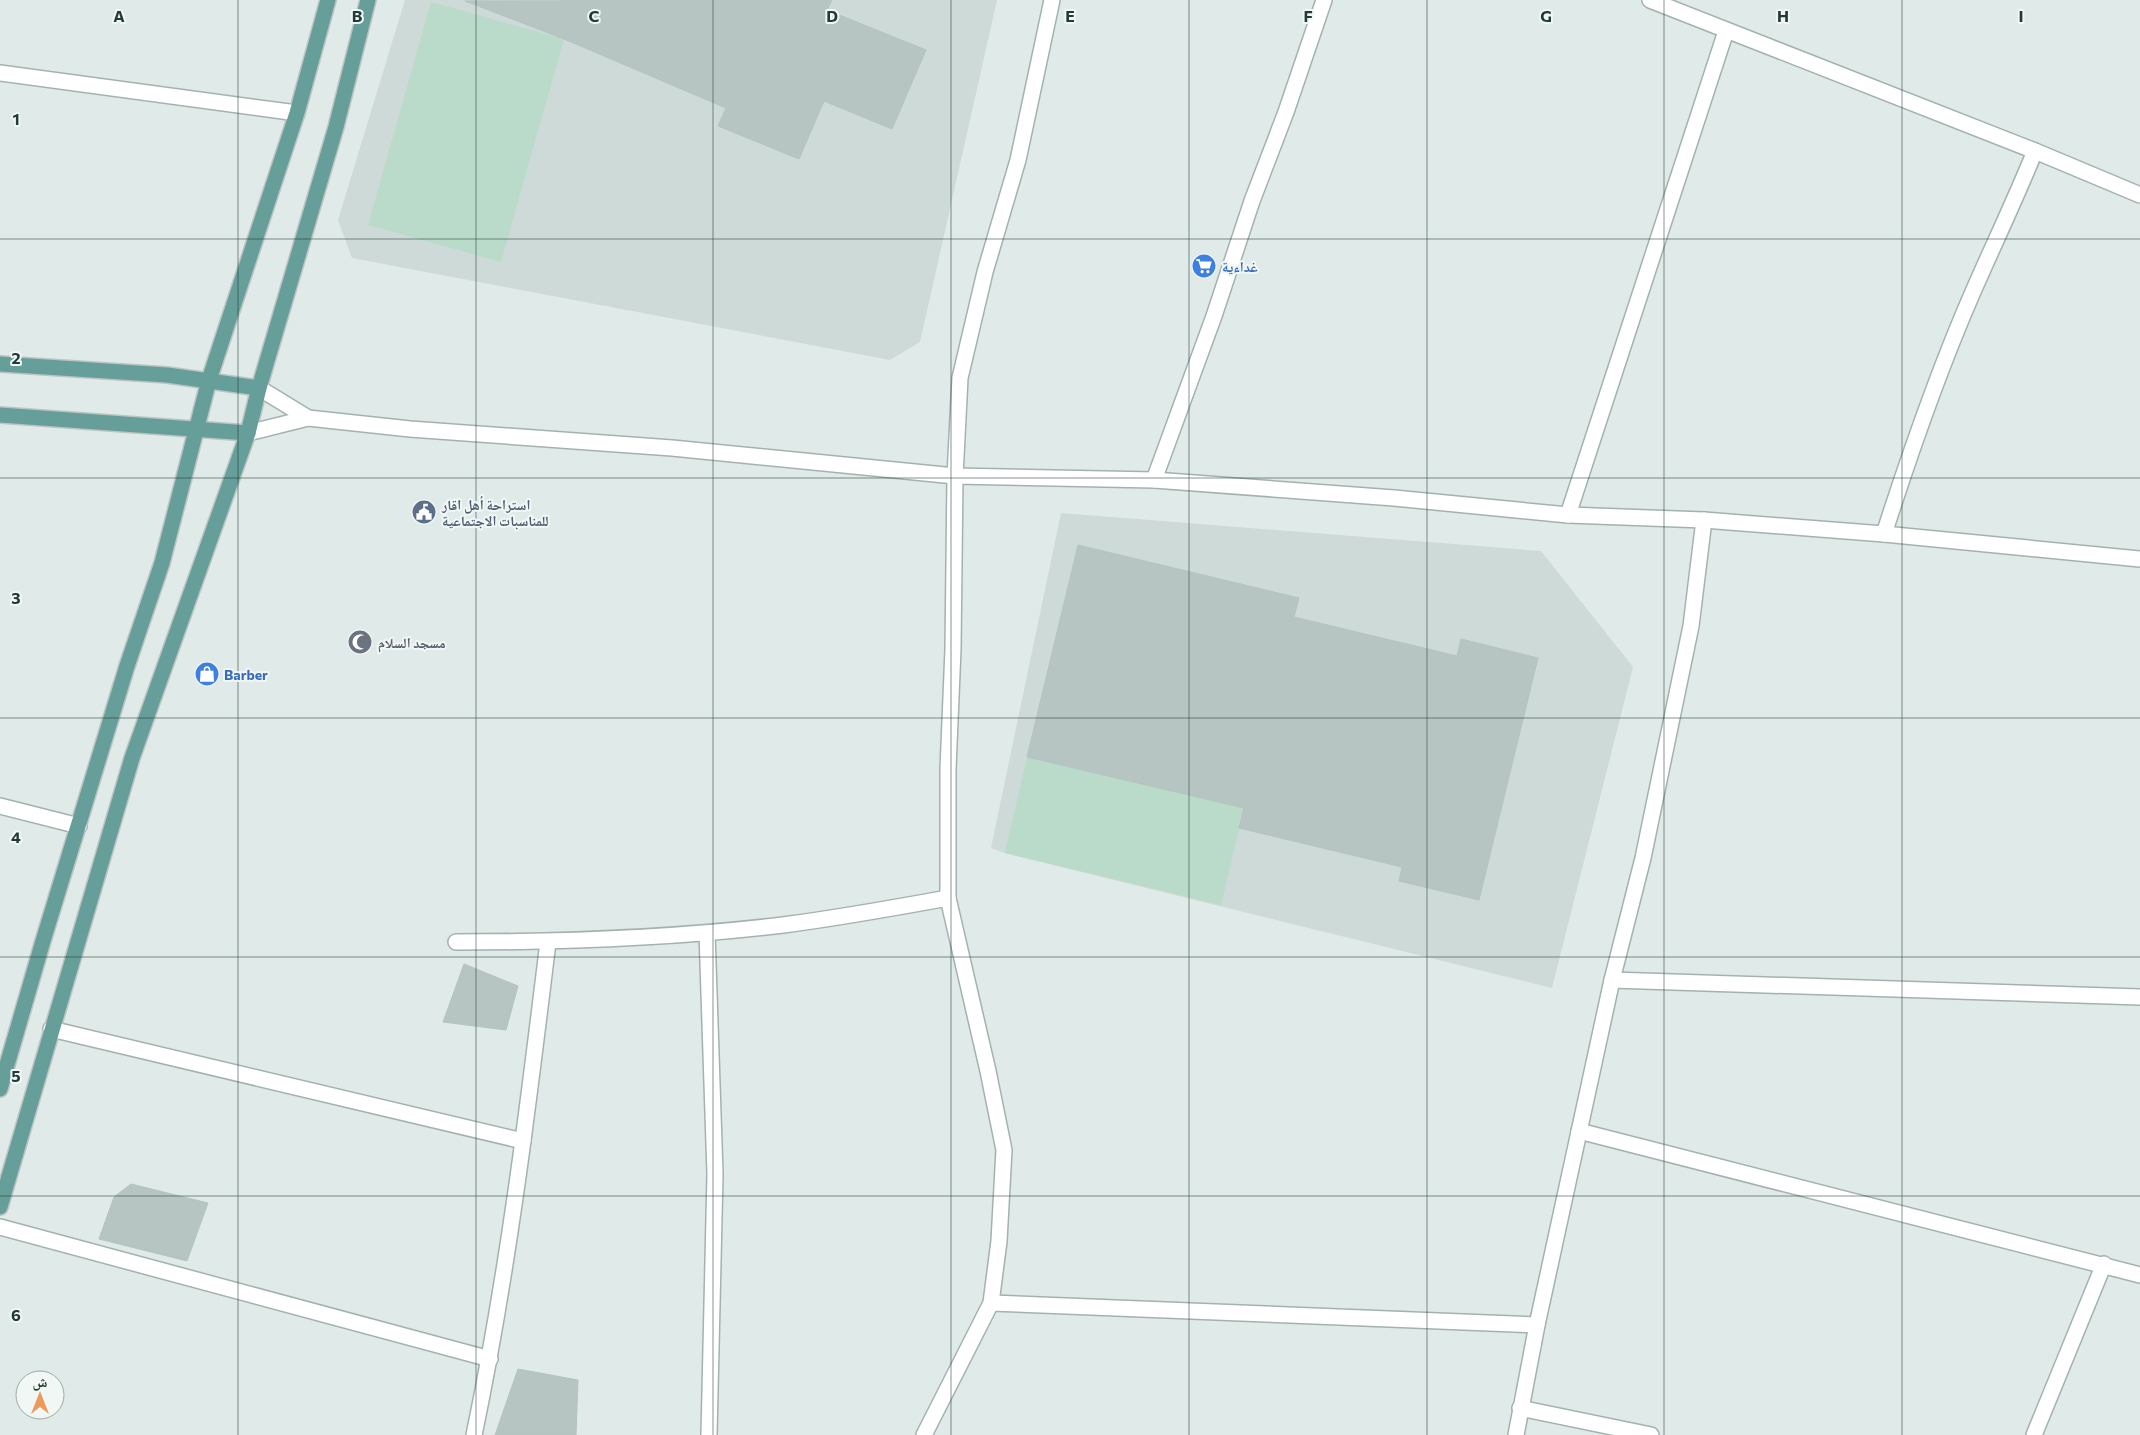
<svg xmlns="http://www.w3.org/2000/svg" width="2140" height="1435" font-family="Commissioner,'Noto Naskh Arabic',sans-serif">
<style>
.built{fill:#cedad7}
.grass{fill:#badbc9}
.building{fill:#b6c5c1;stroke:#b3c4c0}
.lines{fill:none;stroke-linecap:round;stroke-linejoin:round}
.minor-casing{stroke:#a3b2b0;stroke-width:18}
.major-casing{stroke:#bdc4c3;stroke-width:18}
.minor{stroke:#fff;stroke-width:15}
.major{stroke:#669e9a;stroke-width:15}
.grid{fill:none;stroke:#223a38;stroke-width:1;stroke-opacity:0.55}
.labels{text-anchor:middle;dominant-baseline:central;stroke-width:4;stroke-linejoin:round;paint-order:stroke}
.shop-label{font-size:14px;font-weight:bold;fill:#366cbe;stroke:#f0f7f5;text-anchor:start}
.service-label{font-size:14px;font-weight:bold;fill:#4e5e75;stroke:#f0f7f5;text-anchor:start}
.worship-label{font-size:14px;font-weight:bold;fill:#5b616d;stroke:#f0f7f5;text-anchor:start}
.grid-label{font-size:16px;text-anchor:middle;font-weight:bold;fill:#223a38;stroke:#f0f7f5;stroke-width:4;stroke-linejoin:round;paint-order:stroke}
</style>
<rect width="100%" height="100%" fill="#e0eae8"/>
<g class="built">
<polygon points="405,0 997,0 920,342 890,360 352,258 338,220"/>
<polygon points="1061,513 1541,551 1633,667 1552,988 1005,853 991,848"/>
</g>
<g class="grass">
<polygon points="431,2 564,39 501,262 368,225"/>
<polygon points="1027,757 1244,808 1221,905 1005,853"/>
</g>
<g class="building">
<polygon points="832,0 827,10 926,50 892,129 824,101 799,159 718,126 726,108 564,39 465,1"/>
<polygon points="1078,545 1299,598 1294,617 1457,656 1461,639 1538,658 1479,900 1399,881 1402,867 1239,828 1244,808 1027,757"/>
<polygon points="464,964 518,986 506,1030 443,1022"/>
<polygon points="131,1184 208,1203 187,1261 99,1239 114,1197"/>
<polygon points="518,1369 578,1380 576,1435 495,1435"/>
</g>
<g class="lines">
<defs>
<g id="minor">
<polyline points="1650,0 2035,151 2140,195"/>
<polyline points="0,73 297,113"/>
<polyline points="259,388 308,418"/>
<polyline points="248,433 308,418 410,429 672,448 955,476 1154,480 1394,498 1568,515 1704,520 1884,534 2140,559"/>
<polyline points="1154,480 1214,316 1252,201 1286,112 1324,0"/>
<polyline points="1568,515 1726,31"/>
<path d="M1884,534C1910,453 1938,372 1972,294C1993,246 2015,200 2035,151"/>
<polyline points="0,806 79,826"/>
<polyline points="707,933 715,1174 709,1435"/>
<path d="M456,942C565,942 674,938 783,925C838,918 893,908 948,898"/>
<polyline points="1612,980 2140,997"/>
<polyline points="51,1029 523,1141"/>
<polyline points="1579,1131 2140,1275"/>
<polyline points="0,1227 490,1359"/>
<polyline points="991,1303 1537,1325"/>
<polyline points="1520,1408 1651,1435"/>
<path d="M474,1435C508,1272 528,1107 548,942"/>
<polyline points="924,1435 991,1303 999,1241 1004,1150 988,1071 948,898 948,769 953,649 955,476 960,378 985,272 1018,160 1052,0"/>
<polyline points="1516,1435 1537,1325 1612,980 1643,858 1691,626 1704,520"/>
<polyline points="2034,1435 2104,1264"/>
</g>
<g id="major">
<polyline points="0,364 167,375 259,388"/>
<polyline points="0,415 248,433"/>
<polyline points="0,1089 43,941 127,666 162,563 209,380 297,113 328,0"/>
<polyline points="0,1207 132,758 248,433 259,388 336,127 368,0"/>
</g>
</defs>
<use href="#minor" class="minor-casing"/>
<use href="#major" class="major-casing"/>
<use href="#minor" class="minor"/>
<use href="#major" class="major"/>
</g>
<path class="grid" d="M238,0V1435M476,0V1435M713,0V1435M951,0V1435M1189,0V1435M1427,0V1435M1664,0V1435M1902,0V1435M0,239H2140M0,478H2140M0,718H2140M0,957H2140M0,1196H2140"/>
<defs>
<symbol id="supermarket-disc" viewBox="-11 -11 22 22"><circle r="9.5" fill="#3f7fe0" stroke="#f0f7f5"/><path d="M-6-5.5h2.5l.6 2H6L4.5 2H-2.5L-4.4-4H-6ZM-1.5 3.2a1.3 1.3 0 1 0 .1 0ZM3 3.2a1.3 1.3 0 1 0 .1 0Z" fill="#fff"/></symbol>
<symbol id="civic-disc" viewBox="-11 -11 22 22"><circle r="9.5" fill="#5c6f8a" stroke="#f0f7f5"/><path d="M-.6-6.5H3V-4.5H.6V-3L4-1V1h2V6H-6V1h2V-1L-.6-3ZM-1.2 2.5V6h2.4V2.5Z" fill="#fff"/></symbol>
<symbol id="mosque-disc" viewBox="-11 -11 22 22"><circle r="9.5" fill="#6b7280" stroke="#f0f7f5"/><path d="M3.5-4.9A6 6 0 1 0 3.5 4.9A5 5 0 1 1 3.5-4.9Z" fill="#fff"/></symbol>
<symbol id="shop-disc" viewBox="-11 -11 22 22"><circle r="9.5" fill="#3f7fe0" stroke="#f0f7f5"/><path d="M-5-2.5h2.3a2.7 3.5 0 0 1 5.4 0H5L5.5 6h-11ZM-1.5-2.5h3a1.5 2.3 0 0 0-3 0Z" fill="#fff"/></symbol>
</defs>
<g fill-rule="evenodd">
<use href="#supermarket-disc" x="1190" y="252" width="28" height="28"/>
<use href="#civic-disc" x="410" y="498" width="28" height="28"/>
<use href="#mosque-disc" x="346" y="628" width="28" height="28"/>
<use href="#shop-disc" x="193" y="660" width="28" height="28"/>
</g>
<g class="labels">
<g class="shop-label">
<text x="1222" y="266">غداءية</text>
<text x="224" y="674">Barber</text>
</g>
<g class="service-label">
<text x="442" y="504">استراحة أهل اقار<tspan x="442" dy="16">للمناسبات الاجتماعية</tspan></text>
</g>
<g class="worship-label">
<text x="378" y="642">مسجد السلام</text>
</g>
</g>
<g class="grid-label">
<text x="119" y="22">A</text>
<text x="357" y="22">B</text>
<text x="594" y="22">C</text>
<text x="832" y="22">D</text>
<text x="1070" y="22">E</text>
<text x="1308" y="22">F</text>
<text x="1546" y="22">G</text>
<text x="1783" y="22">H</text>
<text x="2021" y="22">I</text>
<text x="16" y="125">1</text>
<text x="16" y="364">2</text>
<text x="16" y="604">3</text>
<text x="16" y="843">4</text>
<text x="16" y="1082">5</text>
<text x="16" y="1321">6</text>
</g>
<g transform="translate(40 1395)"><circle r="24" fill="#f0f7f5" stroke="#9eaba9"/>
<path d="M0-4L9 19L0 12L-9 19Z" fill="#ec9b5d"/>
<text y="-8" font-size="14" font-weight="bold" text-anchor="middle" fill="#223a38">ش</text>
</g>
</svg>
